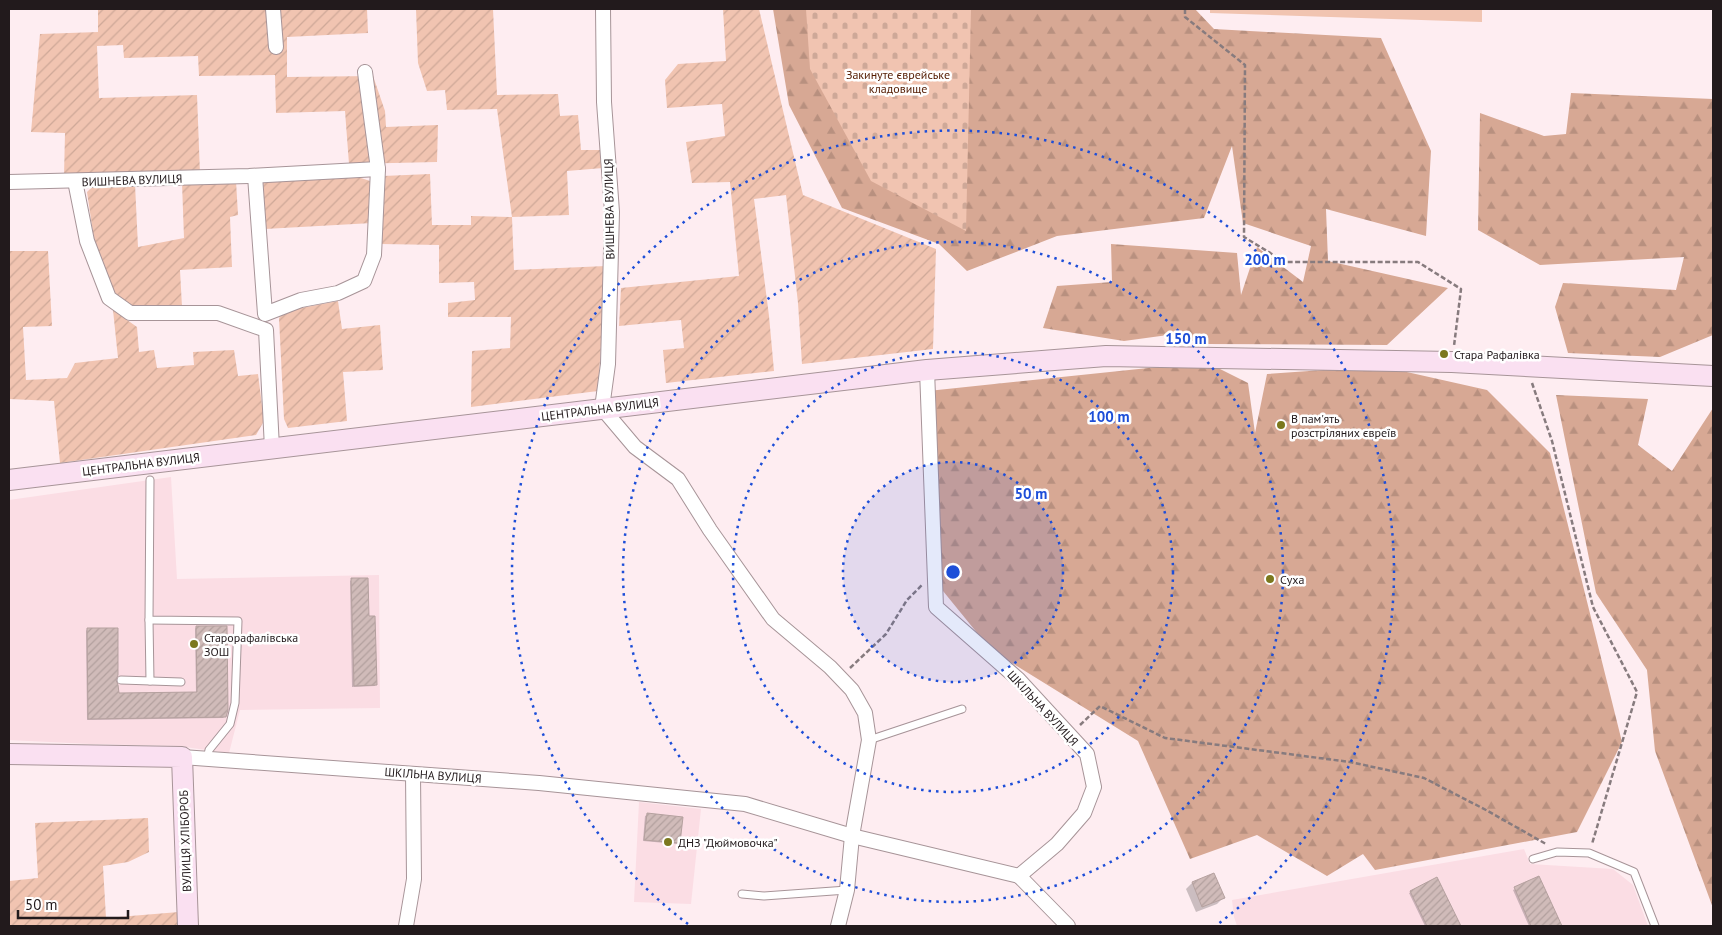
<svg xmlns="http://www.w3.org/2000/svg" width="1722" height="935" font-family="'PT Sans',sans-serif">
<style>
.built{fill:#fbdde4}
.forest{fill:url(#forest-firs)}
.cemetery{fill:url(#cemetery-stones)}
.park{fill:#f1c4b1}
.garden{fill:url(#garden-furrows)}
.shadow{fill:#0003}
.building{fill:url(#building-hatch);stroke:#b5a19f}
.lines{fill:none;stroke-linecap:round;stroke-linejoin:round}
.lane-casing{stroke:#a79498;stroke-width:9}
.street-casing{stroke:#a79498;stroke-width:16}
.secondary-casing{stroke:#a79498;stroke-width:22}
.path{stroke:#877b7e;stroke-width:2.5;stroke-dasharray:5 2.5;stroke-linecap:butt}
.lane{stroke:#fff;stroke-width:7}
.street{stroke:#fff;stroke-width:14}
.secondary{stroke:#fae0f1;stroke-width:20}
.ring{fill:none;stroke:#1d4ed8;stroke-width:2.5;stroke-dasharray:2.5 5}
.poi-dot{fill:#7b781e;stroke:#fff;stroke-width:2}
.labels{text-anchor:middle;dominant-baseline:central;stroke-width:5;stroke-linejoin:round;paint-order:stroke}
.park-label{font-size:12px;fill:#531b00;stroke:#fff}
.street-label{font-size:12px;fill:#221a1c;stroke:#fff}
.poi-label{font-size:12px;fill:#221a1c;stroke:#fff;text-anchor:start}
.centre{fill:#1d4ed8;stroke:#fff;stroke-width:2.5}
.ring-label{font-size:15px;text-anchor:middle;font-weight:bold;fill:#1d4ed8;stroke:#fff;stroke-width:5;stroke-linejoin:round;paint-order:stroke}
</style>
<defs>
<pattern id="forest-firs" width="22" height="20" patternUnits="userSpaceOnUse" patternTransform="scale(1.25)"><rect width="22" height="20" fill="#d7a894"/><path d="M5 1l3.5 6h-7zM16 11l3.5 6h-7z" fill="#b8907f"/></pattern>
<pattern id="cemetery-stones" width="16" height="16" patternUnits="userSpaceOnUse" patternTransform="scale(1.25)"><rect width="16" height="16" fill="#f1c4b1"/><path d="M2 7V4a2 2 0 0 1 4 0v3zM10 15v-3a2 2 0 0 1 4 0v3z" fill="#cea898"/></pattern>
<pattern id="garden-furrows" width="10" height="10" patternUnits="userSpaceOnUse" patternTransform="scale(1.25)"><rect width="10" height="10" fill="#f1c4b1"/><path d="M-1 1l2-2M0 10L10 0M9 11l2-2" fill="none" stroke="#cea898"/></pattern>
<pattern id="building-hatch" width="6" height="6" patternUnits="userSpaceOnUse" patternTransform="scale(1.25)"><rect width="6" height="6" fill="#d0bbb9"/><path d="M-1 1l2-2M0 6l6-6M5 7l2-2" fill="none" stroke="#b2a09e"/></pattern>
</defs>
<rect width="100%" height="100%" fill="#feedf1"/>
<g class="built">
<polygon points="171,477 177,579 379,575 380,708 240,710 229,753 177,746 90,744 9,740 9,500"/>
<polygon points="639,802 701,809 691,904 634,902"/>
<polygon points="1524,849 1530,864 1613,869 1633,885 1648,926 1237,926 1234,917 1232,900"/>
</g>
<g class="forest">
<polygon points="773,9 1195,9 1214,29 1381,38 1431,151 1426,236 1326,209 1328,261 1448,288 1387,345 1206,344 1168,335 1124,341 1043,328 1057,286 1112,282 1111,244 1237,253 1241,295 1257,247 1303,282 1311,246 1243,223 1232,146 1204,218 1057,236 967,271 939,244 842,208 789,105"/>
<polygon points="1571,93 1713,99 1713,335 1660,357 1568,353 1555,307 1563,283 1676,290 1684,257 1540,265 1478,230 1480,113 1544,136 1566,134"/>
<polygon points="1206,362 1248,383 1255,433 1267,374 1380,366 1487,390 1550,453 1622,742 1577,832 1375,870 1363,854 1327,876 1257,835 1190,859 1138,741 991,650 930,575 928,391"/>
<polygon points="1556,395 1648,399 1638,445 1672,471 1713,408 1713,444 1712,446 1713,446 1713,908 1655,751 1647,670 1596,593"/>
</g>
<polygon class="cemetery" points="806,9 971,9 966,231 871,181 810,69"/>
<polygon class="park" points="1210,9 1482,9 1482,22 1210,13"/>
<g class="garden">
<polygon points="98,9 367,9 368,33 287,37 287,77 373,76 385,111 386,127 438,125 437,162 349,164 345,111 276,113 275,75 199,76 198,56 124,58 123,45 97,46 99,98 197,95 200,174 64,176 65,133 31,132 40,34 98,32"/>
<polygon points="416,9 493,9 497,95 558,94 560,116 578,115 581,150 602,150 603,168 567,171 569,215 512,217 514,270 606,266 598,391 471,407 472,351 510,348 511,317 448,317 448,303 475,300 474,282 439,283 439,245 381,244 383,176 430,174 432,225 471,225 471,216 512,217 497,109 447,110 445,90 427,91 418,63"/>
<polygon points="723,9 759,9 803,195 936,249 933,349 802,364 798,303 786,195 754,199 769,316 774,371 666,383 663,350 684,348 681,320 619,326 621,288 739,276 730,182 692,183 686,142 725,136 722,104 667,108 665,80 678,64 726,61"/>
<polygon points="355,176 370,181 372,223 265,229 263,179"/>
<polygon points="236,181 238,215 230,217 232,267 180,270 182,307 127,307 111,289 95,246 87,192 93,186 135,184 138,247 184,238 182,183"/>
<polygon points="9,251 48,251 52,326 23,327 26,380 67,378 75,363 118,358 113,310 137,327 139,352 154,350 157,368 194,365 193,352 234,350 238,376 258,374 264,421 256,435 60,463 54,401 9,399"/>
<polygon points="338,301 342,329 380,325 383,370 343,372 347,421 288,428 284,419 279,318 285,311"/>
<polygon points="148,818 149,852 128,862 103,866 106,918 179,912 180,926 9,926 9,881 38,878 35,823"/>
</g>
<g class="shadow">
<polygon points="351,580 368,618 376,684 375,686 352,687 350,581"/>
<polygon points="196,627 225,716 223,718 87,720 86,631 87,629 114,680 117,695 196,694 195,629"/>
<polygon points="647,815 679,843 677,844 643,841 645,816"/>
<polygon points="1538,877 1560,926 1529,926 1513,890"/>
<polygon points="1436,879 1459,926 1425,926 1409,893"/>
<polygon points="1192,883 1223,898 1217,904 1196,912 1186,889"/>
</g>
<g class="building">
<polygon points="351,578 368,578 369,616 375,616 377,685 354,686"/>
<polygon points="196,626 227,626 228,710 226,717 88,719 87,628 118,628 118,675 116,680 118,685 119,693 197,692"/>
<polygon points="647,813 683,817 680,843 644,840"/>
<polygon points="1214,873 1225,898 1202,907 1192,882"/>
<polygon points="1539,876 1562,926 1531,926 1514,887"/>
<polygon points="1437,877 1461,926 1427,926 1410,891"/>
</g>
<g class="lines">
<defs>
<g id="lane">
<polyline points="150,480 149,620 238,621 235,703 230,724 209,750 207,759"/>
<polyline points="149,620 150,681"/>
<polyline points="121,680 181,682"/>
<polyline points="869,740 962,709"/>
<polyline points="1533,859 1557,852 1589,853 1634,872 1655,926"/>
<polyline points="742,894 764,896 847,890"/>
</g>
<g id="street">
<polyline points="273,9 276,47"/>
<polyline points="603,9 604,102 612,212 608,364 602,408 635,447 678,479 710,530 773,619 830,667 852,690 865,713 869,740 852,836 847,890 838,926"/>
<polyline points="255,176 265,314 301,300 338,293 364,281 374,255 378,169 365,72"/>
<polyline points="75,181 87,241 109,298 130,313 218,313 266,330 272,448"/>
<polyline points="9,182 249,176 378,169"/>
<polyline points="927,370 936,607 1018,679 1087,754 1094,787 1084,813 1057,844 1019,876"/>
<polyline points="182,757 539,783 745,804 852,836 1019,876"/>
<polyline points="1019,876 1068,926"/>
<polyline points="406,926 414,879 413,774"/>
</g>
<g id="secondary">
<polyline points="9,480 927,370 1106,356 1452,362 1713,376"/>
<polyline points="9,754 182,757 188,926"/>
</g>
</defs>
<use href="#lane" class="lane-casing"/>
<use href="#street" class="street-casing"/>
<use href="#secondary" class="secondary-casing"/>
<g class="path">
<polyline points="1185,9 1185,17 1245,65 1244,237 1285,262 1418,262 1461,289 1454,346"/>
<polyline points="1532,383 1552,441 1593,607 1637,692 1592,844"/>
<polyline points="850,668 886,634 907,600 922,585"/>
<polyline points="1080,725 1100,706 1165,738 1350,762 1424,778 1486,810 1546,844"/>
</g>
<use href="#lane" class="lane"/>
<use href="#street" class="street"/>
<use href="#secondary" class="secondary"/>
</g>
<circle cx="953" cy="572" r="110" fill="#1d4ed8" fill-opacity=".12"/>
<g class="ring">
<circle cx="953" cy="572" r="110"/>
<circle cx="953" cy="572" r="220"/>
<circle cx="953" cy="572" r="330"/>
<path d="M688 924A441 441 0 1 1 1218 924"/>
</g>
<g class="poi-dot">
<circle cx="1444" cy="354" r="5"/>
<circle cx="1281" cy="425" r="5"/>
<circle cx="1270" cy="579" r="5"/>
<circle cx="194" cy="644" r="5"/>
<circle cx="668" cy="842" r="5"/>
</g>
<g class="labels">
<g class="park-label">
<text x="898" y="74">Закинуте єврейське<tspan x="898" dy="14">кладовище</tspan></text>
</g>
<g class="street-label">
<text transform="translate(132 180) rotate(-2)">ВИШНЕВА ВУЛИЦЯ</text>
<text transform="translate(609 209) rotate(-91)">ВИШНЕВА ВУЛИЦЯ</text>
<text transform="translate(600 409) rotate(-7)">ЦЕНТРАЛЬНА ВУЛИЦЯ</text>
<text transform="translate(141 464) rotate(-7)">ЦЕНТРАЛЬНА ВУЛИЦЯ</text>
<text transform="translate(1043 708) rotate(47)">ШКІЛЬНА ВУЛИЦЯ</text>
<text transform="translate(433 775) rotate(4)">ШКІЛЬНА ВУЛИЦЯ</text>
<text transform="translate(185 841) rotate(-92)">ВУЛИЦЯ ХЛІБОРОБ</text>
</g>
<g class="poi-label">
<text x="1454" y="354">Стара Рафалівка</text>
<text x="1291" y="418">В пам'ять<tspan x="1291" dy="14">розстріляних євреїв</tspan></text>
<text x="1280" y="579">Суха</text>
<text x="204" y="637">Старорафалівська<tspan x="204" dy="14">ЗОШ</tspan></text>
<text x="678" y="842">ДНЗ "Дюймовочка"</text>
</g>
</g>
<circle cx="953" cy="572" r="8" class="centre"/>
<g class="ring-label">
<text x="1265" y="265">200 m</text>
<text x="1186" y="344">150 m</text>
<text x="1109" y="422">100 m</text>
<text x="1031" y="499">50 m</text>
</g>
<rect width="1722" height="935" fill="none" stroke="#221a1c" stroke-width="20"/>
<path d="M18 910v8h110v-8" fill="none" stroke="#221a1c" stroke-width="2.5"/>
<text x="25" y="910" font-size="15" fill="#221a1c" stroke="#ffffff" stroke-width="4" paint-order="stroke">50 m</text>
</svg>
